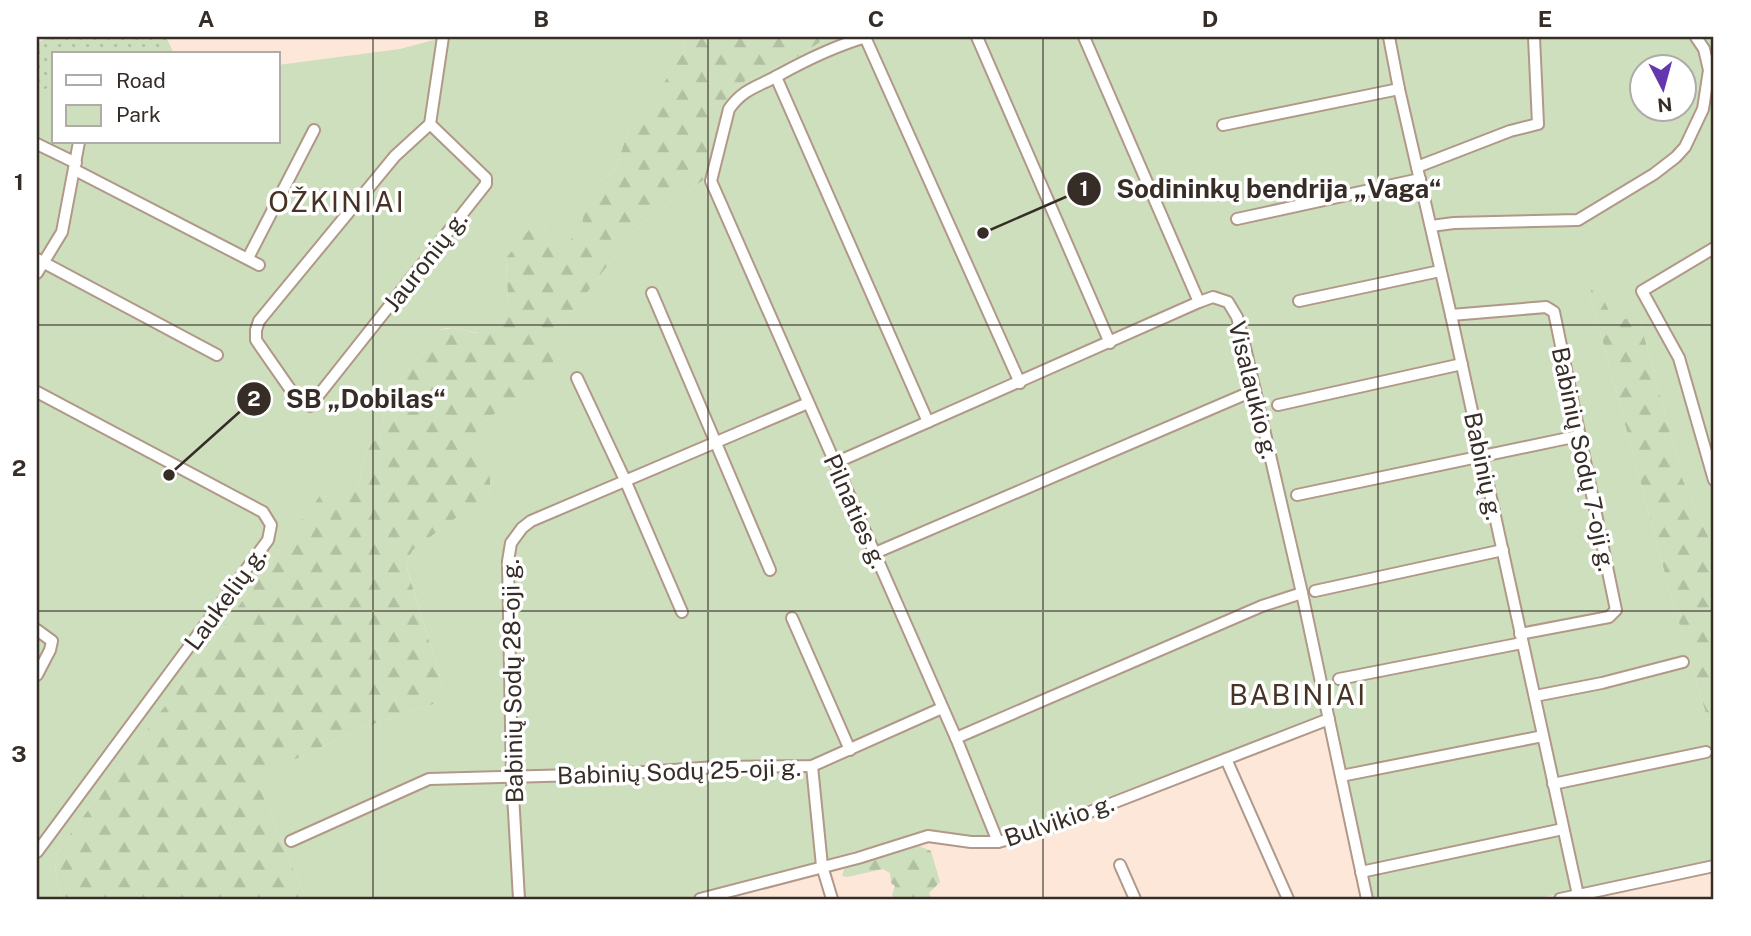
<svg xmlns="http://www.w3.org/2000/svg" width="1751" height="936" font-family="'Public Sans',sans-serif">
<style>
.grass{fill:url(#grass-dots)}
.forest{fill:url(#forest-firs)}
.green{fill:#cddfbc;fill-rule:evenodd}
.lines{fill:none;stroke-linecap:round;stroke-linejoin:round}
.minor-casing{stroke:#b19889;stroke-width:14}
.minor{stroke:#fff;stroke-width:10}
.grid{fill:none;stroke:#372d27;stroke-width:2;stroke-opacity:0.55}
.labels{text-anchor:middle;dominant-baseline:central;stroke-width:7;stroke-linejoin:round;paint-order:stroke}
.street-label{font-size:24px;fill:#372d27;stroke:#fff}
.quarter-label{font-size:28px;letter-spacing:2px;fill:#473325;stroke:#fff}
.leader{fill:none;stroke:#372d27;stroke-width:2.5}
.callout-dot{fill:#372d27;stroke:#fff;stroke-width:2.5}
.mark-label{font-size:21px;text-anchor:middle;font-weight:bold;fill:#fff}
.callout-label{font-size:26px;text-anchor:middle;font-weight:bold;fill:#372d27;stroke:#fff;stroke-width:7;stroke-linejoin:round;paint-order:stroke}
.neatline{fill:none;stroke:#372d27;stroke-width:2.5}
.grid-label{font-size:23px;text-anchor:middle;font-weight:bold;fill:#372d27}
</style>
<defs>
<pattern id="grass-dots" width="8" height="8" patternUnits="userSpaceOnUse" patternTransform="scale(1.75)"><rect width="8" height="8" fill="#cddfbc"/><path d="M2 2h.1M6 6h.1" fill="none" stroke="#b1c0a2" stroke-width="1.8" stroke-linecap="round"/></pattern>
<pattern id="forest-firs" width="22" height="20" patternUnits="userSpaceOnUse" patternTransform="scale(1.75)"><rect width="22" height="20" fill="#cddfbc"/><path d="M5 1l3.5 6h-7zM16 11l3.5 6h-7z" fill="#b1c0a2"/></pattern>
</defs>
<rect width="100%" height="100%" fill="#fce7d9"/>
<polygon class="grass" points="48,37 166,37 174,54 54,54 54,87 37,91 37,43"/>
<g class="forest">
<path d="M684,37H835L822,41L799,56L733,87L707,178L650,216L631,235L557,332L554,366L549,374L477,427C476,451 497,470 488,494L413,550L408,559L407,569L444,689V696L440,702L362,728L264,774L260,780V788L306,899H63C56,883 54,870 57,852L321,494L338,502L358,486L364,457L371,444L380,436L387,398L440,330L453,328L476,333L508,305L506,258L533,224H544L551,240L561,246L584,206L586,195L591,187L614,172L630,126L643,106L661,87L685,49Z"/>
<polygon points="1597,286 1610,312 1639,317 1683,480 1707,534 1714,545 1714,731 1708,721 1669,589 1590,294 1592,287"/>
<polygon points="919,846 931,851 940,882 929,893 932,899 895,899 892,895 895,886 891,883 890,873 883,869 847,877 842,876 844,869"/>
</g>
<g class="green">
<path d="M445,37H684L685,49L661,87L643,106L630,126L614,172L591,187L586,195L582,227L566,245L561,246L551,240L544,224L533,225L506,258L508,305L482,332C467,334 454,324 440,330L387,398L380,436L371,444L364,457L358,486L351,498L338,502L321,494L57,852C54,870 56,883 63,899H37V91L54,87V142H278V65L400,49Z"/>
<path d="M835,37H1714V545L1707,534L1683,480L1639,317L1619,320L1610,312L1597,287H1592L1590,294L1669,589L1708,721L1714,731V861L1535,899H1373L1331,715L990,840L924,832L683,899H306L260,788V780L264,774L362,728L440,702L444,696V689L407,568L408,559L413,550L488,494C498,467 471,451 477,427L549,374C557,361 551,347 557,332L631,235L650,216L707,178L723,106L733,87L799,56L822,41ZM1642,66H1684V108H1642Z"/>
</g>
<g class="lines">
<defs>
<g id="minor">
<polyline points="865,37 1020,383"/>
<path d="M866,37C835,46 808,59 779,75C758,87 744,88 729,109L711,181L956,738L998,842"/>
<polyline points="977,37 1110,343"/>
<polyline points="1084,37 1199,302"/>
<polyline points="1389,37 1399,89 1451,315 1578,895"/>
<polyline points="776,77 928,422"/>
<polyline points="430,124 395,156 259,321 256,330 256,340 290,389 310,406 486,184 486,178 430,124 443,37"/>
<polyline points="1223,125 1399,89"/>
<polyline points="37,144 76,163"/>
<polyline points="1417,167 1510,131 1538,124 1534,37"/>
<polyline points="75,170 259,265"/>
<polyline points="1237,219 1420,179"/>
<polyline points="1431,226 1454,223 1578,220 1654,174 1676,157 1685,147 1703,109 1709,70 1704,49 1696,37"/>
<polyline points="1714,248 1642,291 1679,358 1714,480"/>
<polyline points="248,258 314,130"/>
<polyline points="37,259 217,355"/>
<polyline points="37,273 62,232 79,142"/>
<polyline points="652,293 770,570"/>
<polyline points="1299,301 1440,271"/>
<polyline points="1451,315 1546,307 1554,312 1616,610 1609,617 1520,634"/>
<polyline points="577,378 625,480 682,612"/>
<polyline points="37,392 263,512 271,525 268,540 37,852"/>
<polyline points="1278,405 1462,364"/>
<polyline points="835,463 1199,302 1213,297 1228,302 1237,317 1244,343 1302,593 1367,899"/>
<polyline points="1297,495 1578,436"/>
<polyline points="875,553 1255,390"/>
<polyline points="1315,591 1503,550"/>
<polyline points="792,618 850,750"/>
<polyline points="37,630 52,641 50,650 37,675"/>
<polyline points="1339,679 1522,643"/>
<polyline points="1535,696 1602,683 1683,662"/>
<polyline points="956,738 1262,606 1302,593"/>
<polyline points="1226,759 1288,899"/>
<polyline points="812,766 822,866 832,899"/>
<polyline points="1341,776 1543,736"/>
<polyline points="1553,784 1706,752"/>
<polyline points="291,841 429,779 615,774 716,767 812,766 942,708"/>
<polyline points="1120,865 1135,899"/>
<polyline points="1361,872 1563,829"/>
<polyline points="519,899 512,777 508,561 511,543 522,528 531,521 808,403"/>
<polyline points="700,899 858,858 928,836 971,842 998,842 1038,832 1329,719"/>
<polyline points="1560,899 1714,866"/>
</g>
</defs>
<use href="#minor" class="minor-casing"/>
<use href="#minor" class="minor"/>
</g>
<path class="grid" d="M373,37V899M708,37V899M1043,37V899M1378,37V899M37,325H1714M37,611H1714"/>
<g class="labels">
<g class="street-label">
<text transform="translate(425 261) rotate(-52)">Jauronių g.</text>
<text transform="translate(1254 390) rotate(76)">Visalaukio g.</text>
<text transform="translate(1584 459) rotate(78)">Babinių Sodų 7-oji g.</text>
<text transform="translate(1484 466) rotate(78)">Babinių g.</text>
<text transform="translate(856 511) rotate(66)">Pilnaties g.</text>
<text transform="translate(225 598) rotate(-54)">Laukelių g.</text>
<text transform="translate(512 681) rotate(-91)">Babinių Sodų 28-oji g.</text>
<text transform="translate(679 771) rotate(-2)">Babinių Sodų 25-oji g.</text>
<text transform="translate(1059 820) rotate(-19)">Bulvikio g.</text>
</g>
<g class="quarter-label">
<text x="337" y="201">OŽKINIAI</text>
<text x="1298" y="694">BABINIAI</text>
</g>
</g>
<path class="leader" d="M983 233L1084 189M169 475L254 399"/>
<g class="callout-dot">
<circle cx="983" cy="233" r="7"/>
<circle cx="169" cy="475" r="7"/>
<circle cx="1084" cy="189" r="18"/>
<circle cx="254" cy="399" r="18"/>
</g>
<g class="mark-label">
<text x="1084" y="196">1</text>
<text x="254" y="406">2</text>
</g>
<g class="callout-label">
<text x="1279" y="198">Sodininkų bendrija „Vaga“</text>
<text x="366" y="408">SB „Dobilas“</text>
</g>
<rect width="1751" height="936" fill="none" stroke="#ffffff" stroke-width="77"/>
<rect x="52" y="52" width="228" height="91" fill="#ffffff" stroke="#afaba9" stroke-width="2"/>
<rect x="66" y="75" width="35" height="10" fill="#ffffff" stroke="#afaba9" stroke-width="2"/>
<text x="116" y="88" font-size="21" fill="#372d27">Road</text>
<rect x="66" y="105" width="35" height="21" fill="#cddfbc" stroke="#afaba9" stroke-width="2"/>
<text x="116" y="122" font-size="21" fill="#372d27">Park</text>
<g transform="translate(1663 88) rotate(174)"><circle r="33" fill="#ffffff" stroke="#afaba9" stroke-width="2"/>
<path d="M0-5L12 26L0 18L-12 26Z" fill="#6537ae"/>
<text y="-10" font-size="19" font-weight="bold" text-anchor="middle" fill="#372d27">N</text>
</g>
<rect x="38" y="38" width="1674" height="860" class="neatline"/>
<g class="grid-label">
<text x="206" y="27">A</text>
<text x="541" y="27">B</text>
<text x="876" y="27">C</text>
<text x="1210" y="27">D</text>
<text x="1545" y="27">E</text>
<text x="19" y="190">1</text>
<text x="19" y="476">2</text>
<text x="19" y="762">3</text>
</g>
</svg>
